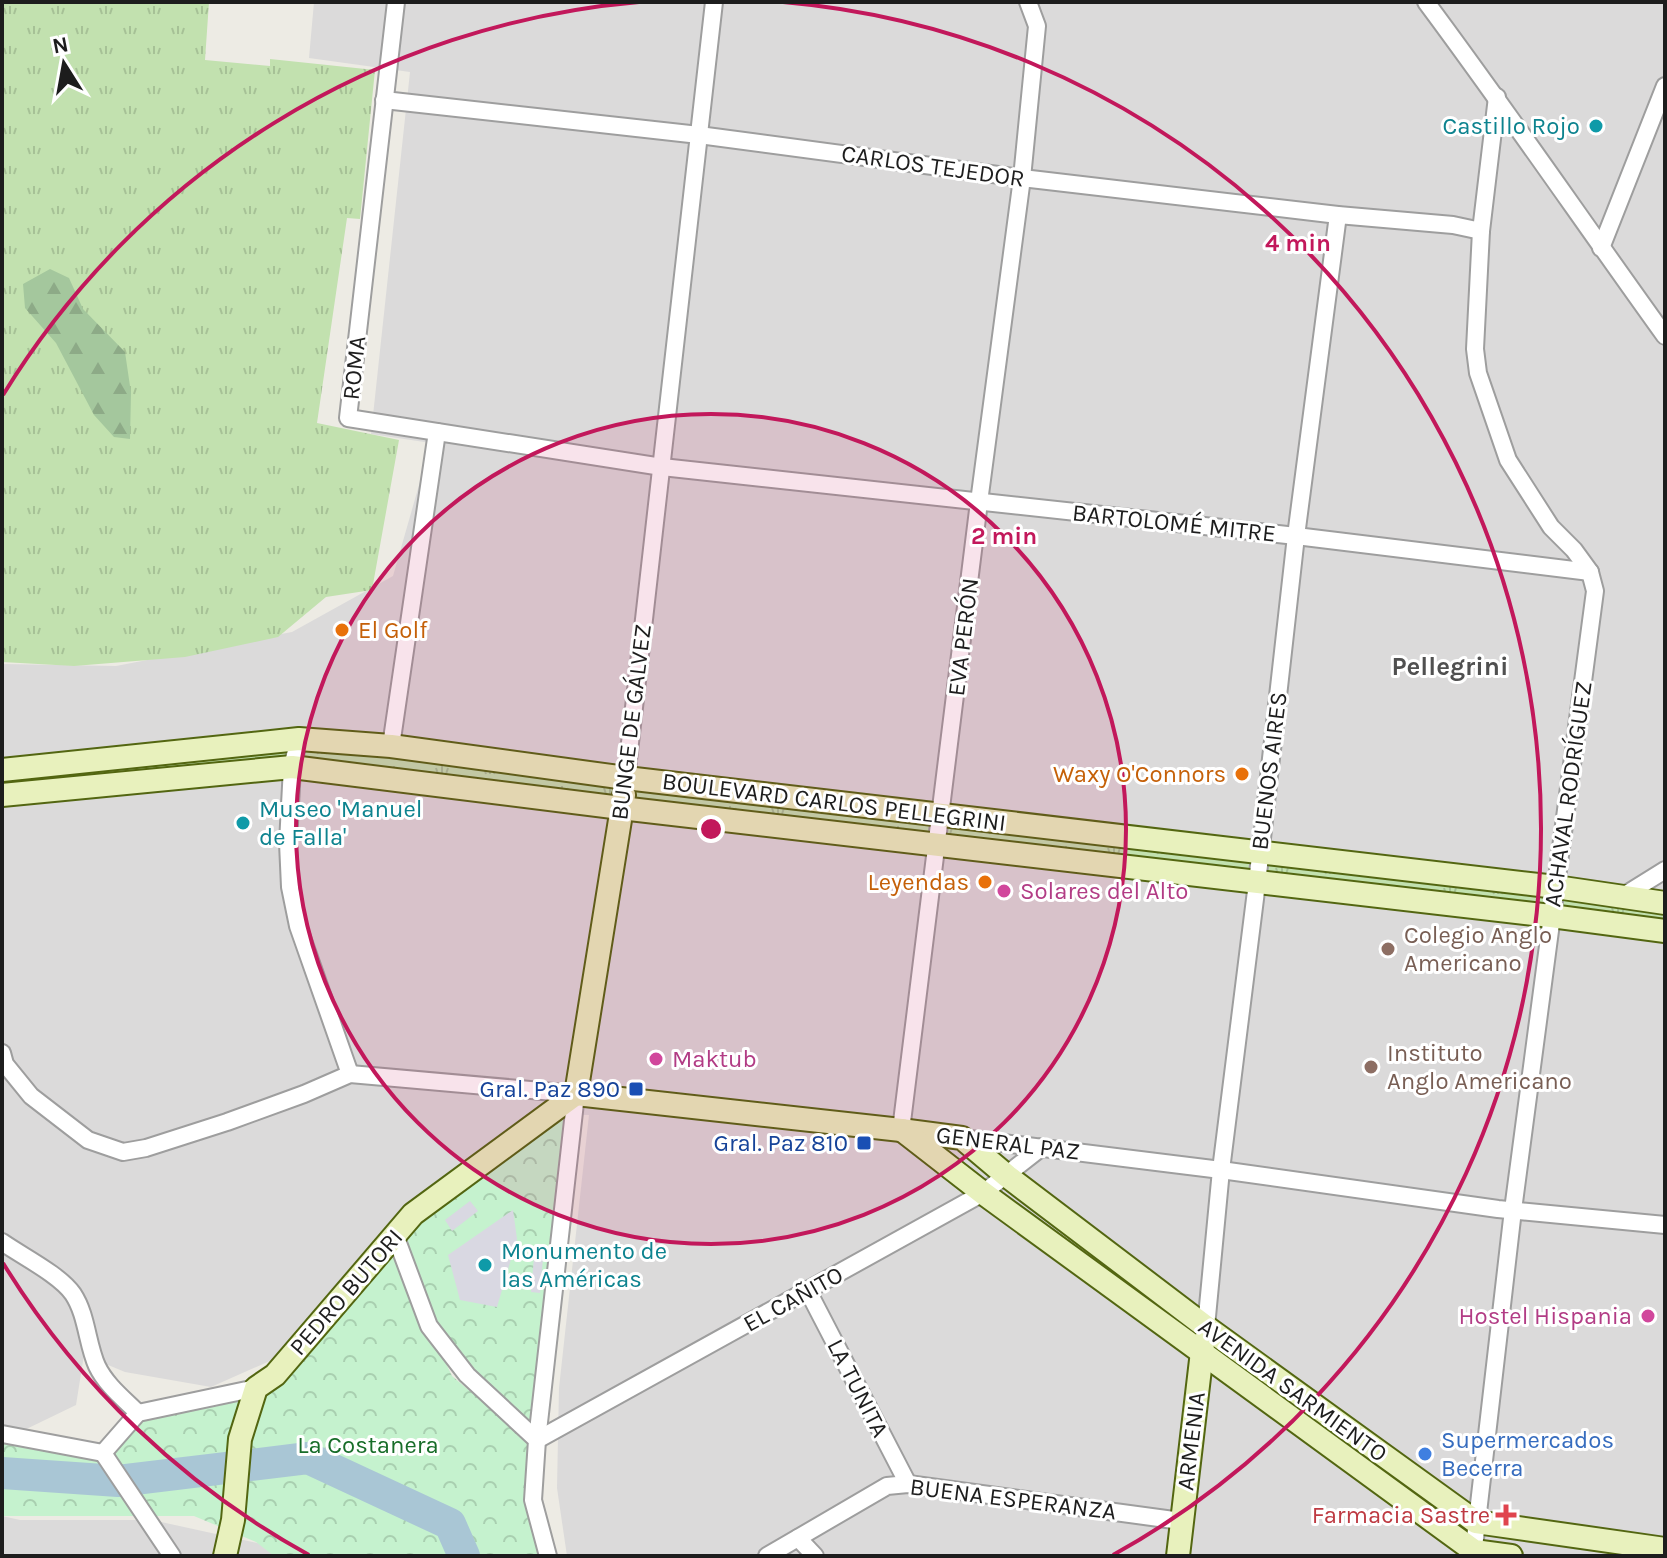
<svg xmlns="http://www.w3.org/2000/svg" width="1667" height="1558" font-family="Karla,sans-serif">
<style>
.residential{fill:#dbdada}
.grass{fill:url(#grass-tufts)}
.forest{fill:url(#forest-firs)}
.park{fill:url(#park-crowns)}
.plaza{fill:#d9d8e2}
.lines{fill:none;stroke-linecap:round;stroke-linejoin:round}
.river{stroke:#a9c6d5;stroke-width:32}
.street-casing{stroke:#9e9e9e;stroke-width:20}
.secondary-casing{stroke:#536611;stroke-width:26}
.street{stroke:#fff;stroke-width:16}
.secondary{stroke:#e8f1bd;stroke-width:22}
.ring{fill:none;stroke:#c2185b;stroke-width:4}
.culture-dot{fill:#0f9aa8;stroke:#fff;stroke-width:3}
.food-dot{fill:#e8710a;stroke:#fff;stroke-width:3}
.hotel-dot{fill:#d1479c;stroke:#fff;stroke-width:3}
.education-dot{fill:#8d6e63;stroke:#fff;stroke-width:3}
.transit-dot{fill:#1a4fb4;stroke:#fff;stroke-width:3}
.shop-dot{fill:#3f7fe0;stroke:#fff;stroke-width:3}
.health-dot{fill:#e0444e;stroke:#fff;stroke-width:3}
.labels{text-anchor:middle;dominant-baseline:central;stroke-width:6;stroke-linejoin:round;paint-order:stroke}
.culture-label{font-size:24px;fill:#0d838f;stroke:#fff;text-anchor:start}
.street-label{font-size:24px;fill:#1d1d1d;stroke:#fff}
.food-label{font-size:24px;fill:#c56008;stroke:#fff;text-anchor:end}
.hotel-label{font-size:24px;fill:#b23c85;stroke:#fff;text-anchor:start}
.education-label{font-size:24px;fill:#785e54;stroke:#fff;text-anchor:start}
.transit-label{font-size:24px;fill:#164399;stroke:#fff;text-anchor:end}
.shop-label{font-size:24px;fill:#366cbe;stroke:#fff;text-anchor:start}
.park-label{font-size:24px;fill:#186d29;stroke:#fff}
.health-label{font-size:24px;fill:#be3a42;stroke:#fff;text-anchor:end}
.neighbourhood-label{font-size:26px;font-weight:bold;fill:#505050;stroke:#fff}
.centre{fill:#c2185b;stroke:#fff;stroke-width:4}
.ring-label{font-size:24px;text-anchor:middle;font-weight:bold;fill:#c2185b;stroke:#fff;stroke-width:6;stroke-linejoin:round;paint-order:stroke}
</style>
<defs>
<pattern id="grass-tufts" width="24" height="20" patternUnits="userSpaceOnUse" patternTransform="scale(2)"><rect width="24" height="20" fill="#c2e1af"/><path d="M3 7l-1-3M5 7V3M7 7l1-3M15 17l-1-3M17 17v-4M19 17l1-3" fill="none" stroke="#a6c196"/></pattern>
<pattern id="forest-firs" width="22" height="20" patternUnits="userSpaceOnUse" patternTransform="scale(2)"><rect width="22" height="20" fill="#a4c79d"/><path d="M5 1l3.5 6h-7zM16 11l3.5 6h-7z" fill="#8daa87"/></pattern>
<pattern id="park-crowns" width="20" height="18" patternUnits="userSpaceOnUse" patternTransform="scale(2)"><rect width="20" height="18" fill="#c5f2ce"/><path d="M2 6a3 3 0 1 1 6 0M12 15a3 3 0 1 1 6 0" fill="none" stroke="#a9cfb0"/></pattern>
</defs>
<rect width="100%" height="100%" fill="#edebe4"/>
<g class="residential">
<polygon points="314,2 1665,2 1665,1556 567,1556 557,1488 559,1388 589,1115 552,1114 297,1349 211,1387 125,1372 84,1355 76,1405 14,1435 2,1431 2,664 116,666 292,632 393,576 431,443 371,434 410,72 309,58"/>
<polygon points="2,1516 20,1520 152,1520 280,1548 300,1556 2,1556"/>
</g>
<g class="grass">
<polygon points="2,2 209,2 205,60 270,66 270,59 375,70 360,219 347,218 317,423 399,440 372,590 326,597 278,637 185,657 74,666 2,662"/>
<polygon points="299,739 1260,853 1255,883 292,767 2,795 2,770"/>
<polygon points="1262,853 1548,888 1544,912 1257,883"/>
<polygon points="1563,896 1665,898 1665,929 1559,915"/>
</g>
<polygon class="forest" points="50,269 69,278 83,309 125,352 131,393 130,439 114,437 94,415 56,343 25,308 23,284"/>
<polygon class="park" points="576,1094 537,1440 429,1328 452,1376 530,1442 548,1556 274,1556 256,1542 194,1516 2,1516 2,1432 103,1453 139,1416 268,1391 395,1235"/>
<g class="plaza">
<polygon points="470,1201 478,1211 452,1231 445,1220"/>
<polygon points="513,1210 517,1239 497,1307 460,1300 448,1255"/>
<polygon points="534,1257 543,1258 540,1293 531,1292"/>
</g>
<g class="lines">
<polyline class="river" points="2,1473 118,1481 308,1458 450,1524 464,1556"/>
<defs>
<g id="street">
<polyline points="396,2 348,418 662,467 1296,536 1590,572"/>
<path d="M1426,2C1508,112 1585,225 1665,336"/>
<polyline points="384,100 699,135 1022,178 1338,215 1453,225 1481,231"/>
<polyline points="1601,248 1665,86"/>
<polyline points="299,739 292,767 288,843 290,887 298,926 350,1074"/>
<polyline points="391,746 437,432"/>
<polyline points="626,778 714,2"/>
<polyline points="1620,898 1665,870"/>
<polyline points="2,1053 5,1064 31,1096 88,1140 123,1152 146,1148 227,1122 304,1094 350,1074 576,1094 537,1440"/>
<polyline points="901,1130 979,502 1022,178 1037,26 1028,2"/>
<polyline points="962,1138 1221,1170 1498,1209 1665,1225"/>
<polyline points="395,1235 429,1326 467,1375 537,1440 533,1500 548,1556"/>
<path d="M2,1242C22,1256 60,1275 73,1294C87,1315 87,1344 97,1366C106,1385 124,1399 138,1413"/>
<polyline points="808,1291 908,1484"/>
<polyline points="1206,1327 1221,1170 1257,883 1296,536 1338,215"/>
<polyline points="2,1434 103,1453"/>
<polyline points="537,1440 983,1193 1042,1147"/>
<polyline points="103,1453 138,1413 256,1388"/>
<polyline points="103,1453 172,1556"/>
<polyline points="798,1538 815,1556"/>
<polyline points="767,1556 887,1486 908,1484 1181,1521"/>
<polyline points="1473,1556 1513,1210 1595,591 1590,572 1574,550 1551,527 1508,460 1478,373 1475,349 1481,231 1497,97"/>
</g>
<g id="secondary">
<polyline points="2,770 299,739 391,746 626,778 1556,887 1665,903"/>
<polyline points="2,795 292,767 621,808 1551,916 1665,931"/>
<polyline points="576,1094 901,1130 962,1138 1007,1176 1206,1327 1476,1522 1665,1549"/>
<polyline points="576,1094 624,795"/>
<polyline points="902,1130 983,1193 1474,1551 1511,1556"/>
<polyline points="225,1556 233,1520 240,1439 256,1388 275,1375 413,1214 576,1094"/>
<polyline points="1178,1556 1203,1343"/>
</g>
</defs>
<use href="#street" class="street-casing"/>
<use href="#secondary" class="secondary-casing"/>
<use href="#street" class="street"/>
<use href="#secondary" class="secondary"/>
</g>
<circle cx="711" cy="829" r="415" fill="#c2185b" fill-opacity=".12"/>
<g class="ring">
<circle cx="711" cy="829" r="415"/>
<path d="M309 1555A830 830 0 0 1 3 1263M3 395A830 830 0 0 1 639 2M783 2A830 830 0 0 1 1113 1555"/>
</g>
<g class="culture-dot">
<circle cx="1596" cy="126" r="8"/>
<circle cx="243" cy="823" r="8"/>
<circle cx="485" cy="1265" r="8"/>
</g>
<g class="food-dot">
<circle cx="342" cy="630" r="8"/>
<circle cx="1242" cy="774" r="8"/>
<circle cx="985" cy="882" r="8"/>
</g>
<g class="hotel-dot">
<circle cx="1004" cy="891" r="8"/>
<circle cx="656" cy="1059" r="8"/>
<circle cx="1648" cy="1316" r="8"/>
</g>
<g class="education-dot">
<circle cx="1388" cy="949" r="8"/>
<circle cx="1371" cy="1067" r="8"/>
</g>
<g class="transit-dot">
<rect x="628" y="1081" width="16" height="16" rx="4"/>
<rect x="856" y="1135" width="16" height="16" rx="4"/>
</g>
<circle class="shop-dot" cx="1425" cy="1454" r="8"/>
<path class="health-dot" d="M1502 1503h8v8h8v8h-8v8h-8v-8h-8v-8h8z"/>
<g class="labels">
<g class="culture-label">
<text x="1580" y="126" text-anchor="end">Castillo Rojo</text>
<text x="259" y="809">Museo 'Manuel<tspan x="259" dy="28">de Falla'</tspan></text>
<text x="501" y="1251">Monumento de<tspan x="501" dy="28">las Américas</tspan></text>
</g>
<g class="street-label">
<text transform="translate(933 166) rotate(8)">CARLOS TEJEDOR</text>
<text transform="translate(354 368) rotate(-84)">ROMA</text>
<text transform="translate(1174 523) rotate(6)">BARTOLOMÉ MITRE</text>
<text transform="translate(963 637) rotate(-83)">EVA PERÓN</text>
<text transform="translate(631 722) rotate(-83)">BUNGE DE GÁLVEZ</text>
<text transform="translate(1269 771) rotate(-83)">BUENOS AIRES</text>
<text transform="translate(1568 794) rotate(-82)">ACHAVAL RODRÍGUEZ</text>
<text transform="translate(834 802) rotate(7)">BOULEVARD CARLOS PELLEGRINI</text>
<text transform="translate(1008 1143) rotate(7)">GENERAL PAZ</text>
<text transform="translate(346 1292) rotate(-49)">PEDRO BUTORI</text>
<text transform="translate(793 1299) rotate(-29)">EL CAÑITO</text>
<text transform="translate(858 1388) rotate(63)">LA TUNITA</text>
<text transform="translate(1293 1390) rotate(36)">AVENIDA SARMIENTO</text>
<text transform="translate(1191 1441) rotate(-83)">ARMENIA</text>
<text transform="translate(1013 1499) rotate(7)">BUENA ESPERANZA</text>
</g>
<g class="food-label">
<text x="358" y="630" text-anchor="start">El Golf</text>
<text x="1226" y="774">Waxy O'Connors</text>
<text x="969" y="882">Leyendas</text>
</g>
<g class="hotel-label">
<text x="1020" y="891">Solares del Alto</text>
<text x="672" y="1059">Maktub</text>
<text x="1632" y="1316" text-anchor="end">Hostel Hispania</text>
</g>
<g class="education-label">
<text x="1404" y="935">Colegio Anglo<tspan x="1404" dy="28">Americano</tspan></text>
<text x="1387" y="1053">Instituto<tspan x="1387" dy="28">Anglo Americano</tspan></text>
</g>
<g class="transit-label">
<text x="620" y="1089">Gral. Paz 890</text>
<text x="848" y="1143">Gral. Paz 810</text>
</g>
<g class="shop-label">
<text x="1441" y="1440">Supermercados<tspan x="1441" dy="28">Becerra</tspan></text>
</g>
<g class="park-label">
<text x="368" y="1445">La Costanera</text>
</g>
<g class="health-label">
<text x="1490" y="1515">Farmacia Sastre</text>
</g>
<g class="neighbourhood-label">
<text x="1450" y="666">Pellegrini</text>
</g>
</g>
<circle cx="711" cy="829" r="12" class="centre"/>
<g class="ring-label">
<text x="1298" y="251">4 min</text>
<text x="1004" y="544">2 min</text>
</g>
<rect width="1667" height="1558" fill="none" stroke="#1d1d1d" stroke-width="8"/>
<g transform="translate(64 64) rotate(349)" stroke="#ffffff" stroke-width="6" paint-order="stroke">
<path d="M0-6L14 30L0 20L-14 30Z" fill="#1d1d1d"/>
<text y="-12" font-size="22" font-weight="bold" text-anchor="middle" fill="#1d1d1d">N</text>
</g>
</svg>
